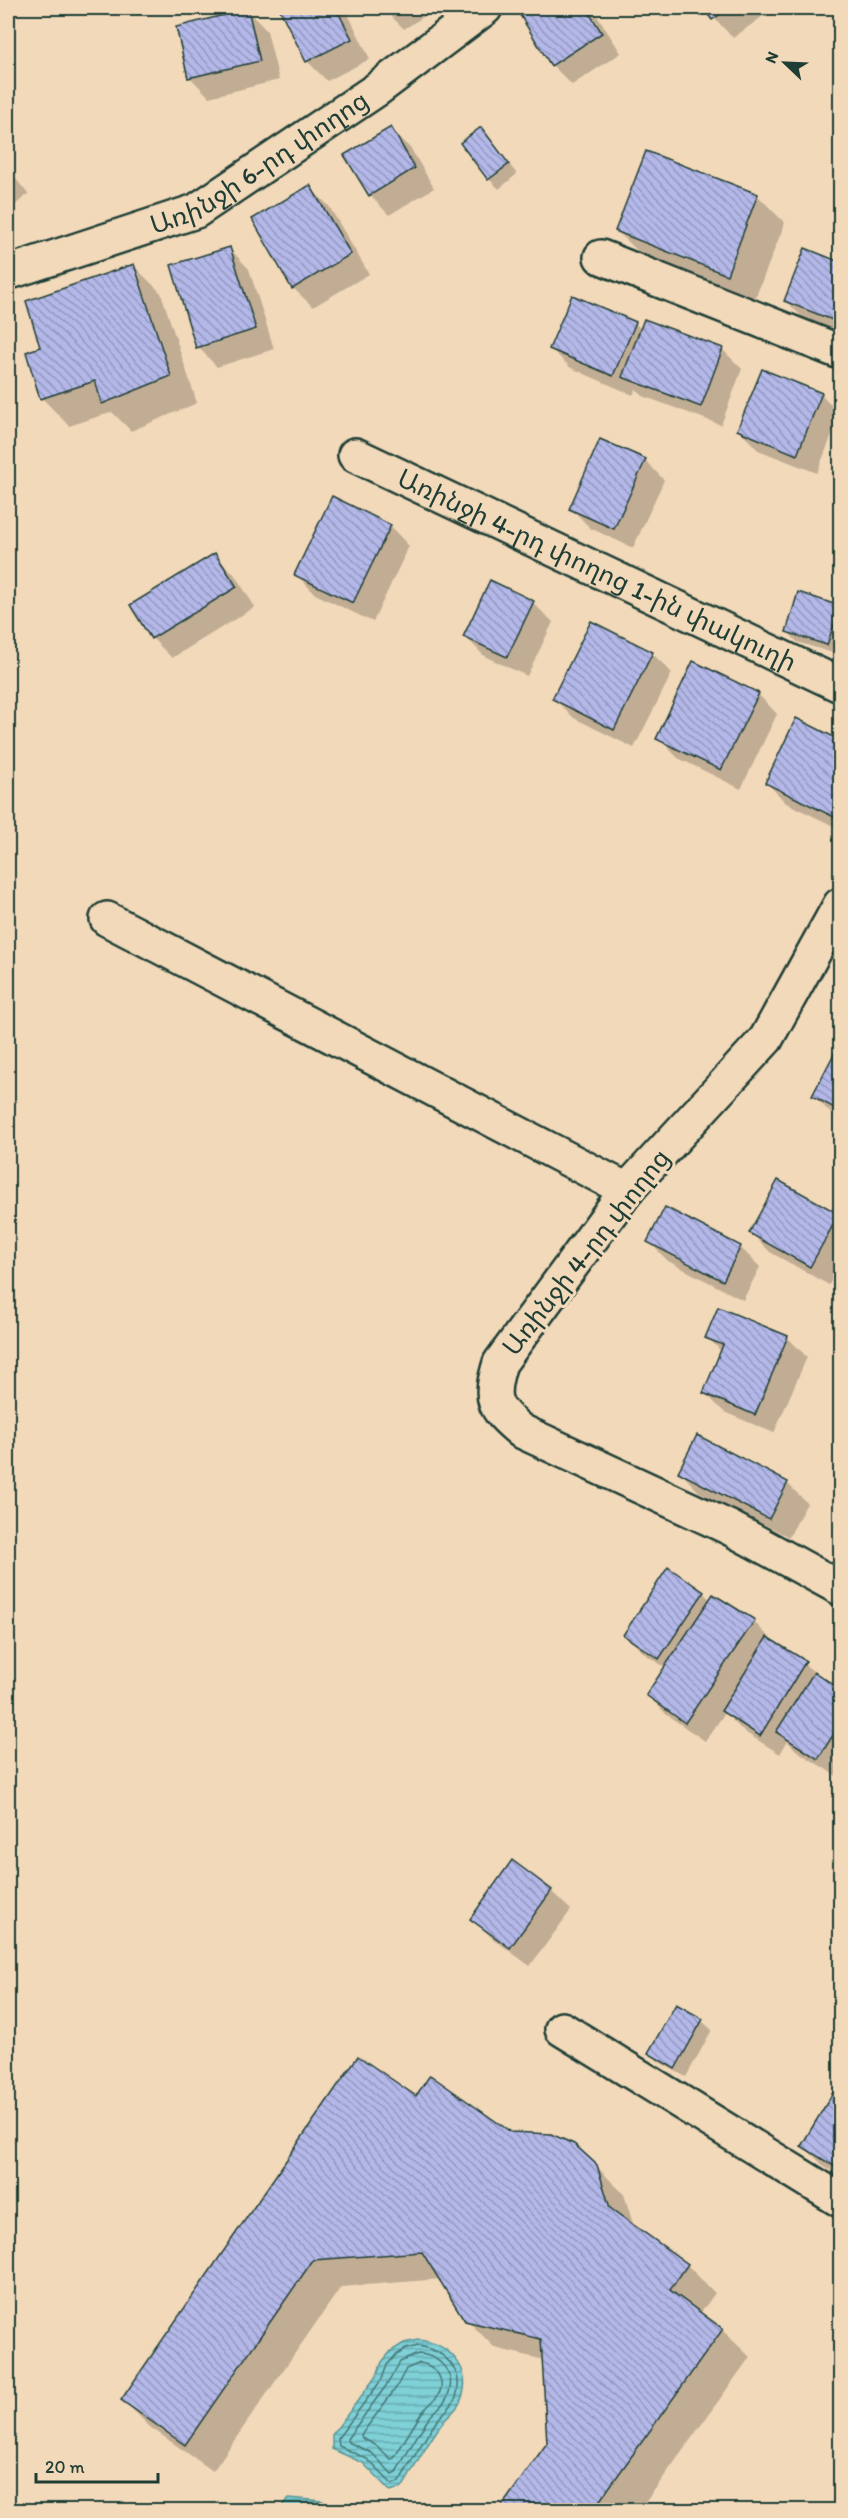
<svg xmlns="http://www.w3.org/2000/svg" width="848" height="2518" font-family="Itim,'Noto Sans Armenian',sans-serif">
<style>
.water{fill:url(#water-rules);stroke:#599596;stroke-width:1.5}
.shadow{fill:#0003}
.lines{fill:none;stroke-linecap:round;stroke-linejoin:round}
.shore{stroke:#457875;stroke-width:1.5}
.building{fill:url(#building-back-hatch);stroke:#1f3d34;stroke-width:1.5}
.minor-casing{stroke:#1f3d34;stroke-width:38}
.minor{stroke:#f2d9ba;stroke-width:33}
.labels{text-anchor:middle;dominant-baseline:central;stroke-width:6;stroke-linejoin:round;paint-order:stroke}
.street-label{font-size:26px;fill:#1f3d34;stroke:#f2d9ba}
</style>
<defs>
<pattern id="water-rules" width="6" height="5" patternUnits="userSpaceOnUse" patternTransform="scale(1.5)"><rect width="6" height="5" fill="#7fd0d7"/><path d="M0 2.5h6" fill="none" stroke="#67aaaf"/></pattern>
<pattern id="building-back-hatch" width="6" height="6" patternUnits="userSpaceOnUse" patternTransform="scale(1.5)"><rect width="6" height="6" fill="#b4b8e9"/><path d="M-1 5l2 2M0 0l6 6M5-1l2 2" fill="none" stroke="#9297be"/></pattern>
</defs>
<rect width="100%" height="100%" fill="#f2d9ba"/>
<filter id="ink" filterUnits="userSpaceOnUse"><feTurbulence type="fractalNoise" baseFrequency=".0167" numOctaves="2"/><feDisplacementMap in="SourceGraphic" scale="12" xChannelSelector="R" yChannelSelector="G"/><feConvolveMatrix kernelMatrix="1 2 1 2 8 2 1 2 1" color-interpolation-filters="sRGB"/></filter>
<g filter="url(#ink)">
<g class="water">
<path d="M418,2340C448,2343 474,2368 461,2400C457,2411 447,2416 441,2425C426,2445 415,2467 402,2488L390,2491L363,2463L332,2449V2435L377,2375L382,2362L391,2351L404,2343Z"/>
<polygon points="288,2498 323,2501 327,2510 279,2510"/>
</g>
<g class="shadow">
<polygon points="280,8 345,8 370,59 327,81 307,61"/>
<polygon points="383,8 437,8 404,29"/>
<polygon points="535,8 592,8 621,53 572,85 552,65 522,16"/>
<polygon points="705,8 774,8 733,38"/>
<polygon points="248,11 267,31 279,80 209,97 190,77"/>
<polygon points="391,129 411,149 434,188 389,215 370,195"/>
<polygon points="481,129 517,174 499,189 489,179"/>
<polygon points="8,169 28,194 8,211"/>
<polygon points="309,187 329,206 369,274 313,307 293,288"/>
<polygon points="757,195 785,223 754,301 645,258 617,231"/>
<polygon points="230,249 249,269 274,349 217,367 198,347"/>
<polygon points="806,250 840,263 840,334 805,320 786,301"/>
<polygon points="134,266 161,293 197,403 131,431 112,412 69,426 42,398 41,348"/>
<polygon points="8,320 13,325 11,397 8,397"/>
<polygon points="644,320 723,350 742,369 721,425 643,396 636,389 633,395 571,368 551,349 635,323 641,329"/>
<polygon points="821,394 840,414 817,473 758,450 739,430"/>
<polygon points="645,460 664,480 633,548 590,528 571,508"/>
<polygon points="390,526 409,546 373,622 315,594 296,574"/>
<polygon points="215,555 234,574 255,607 172,658 152,638 132,605"/>
<polygon points="533,603 553,622 527,676 484,656 465,636"/>
<polygon points="839,607 840,642 836,654 797,642 788,632"/>
<polygon points="652,653 672,673 634,748 574,718 554,699"/>
<polygon points="758,694 777,714 741,789 678,758 658,738"/>
<polygon points="797,720 840,742 840,829 786,803 767,783"/>
<polygon points="837,1050 840,1052 840,1119 833,1116 814,1096"/>
<polygon points="838,1215 840,1218 840,1265 829,1285 770,1252 751,1233"/>
<polygon points="649,1242 740,1247 760,1267 743,1300 668,1261"/>
<polygon points="707,1337 787,1337 807,1357 774,1433 724,1412 705,1393 722,1352"/>
<polygon points="680,1472 787,1483 807,1503 789,1537 699,1492"/>
<polygon points="703,1593 711,1600 754,1622 773,1641 840,1691 840,1773 838,1777 797,1751 787,1741 780,1754 743,1731 725,1713 705,1741 667,1715 648,1695 666,1668 645,1654 625,1635"/>
<polygon points="512,1862 551,1891 571,1910 530,1966 492,1938 472,1919"/>
<polygon points="702,2021 712,2030 686,2077 659,2062 650,2053"/>
<polygon points="837,2088 840,2090 840,2176 823,2165 803,2146"/>
<polygon points="417,2098 596,2166 624,2194 634,2227 687,2265 715,2293 700,2314 722,2330 750,2357 640,2510 501,2510 549,2444 544,2360 495,2348 467,2320 441,2279 341,2287 213,2471 150,2427 123,2400"/>
</g>
<g class="lines">
<g class="shore">
<path d="M418,2346C443,2349 465,2370 456,2397C452,2408 442,2413 436,2422C422,2442 411,2462 399,2482L392,2484L367,2459L339,2446L338,2438L382,2379L387,2365L395,2356L406,2349Z"/>
<path d="M418,2354C439,2355 457,2373 448,2395C445,2405 436,2409 430,2417C417,2434 407,2454 396,2472L392,2474L372,2453L348,2442L347,2439L388,2383L400,2362Z"/>
<path d="M420,2363C436,2365 448,2382 437,2397C432,2403 426,2407 421,2414C412,2428 403,2443 394,2458L391,2459L377,2446L362,2438L361,2435L396,2388L406,2369Z"/>
</g>
</g>
<g class="building">
<polygon points="279,8 336,8 352,39 306,62"/>
<polygon points="532,8 586,8 602,33 551,66 520,15"/>
<polygon points="703,8 729,8 712,20"/>
<polygon points="248,9 260,61 188,78 176,27"/>
<polygon points="391,127 415,168 369,196 344,155"/>
<polygon points="481,127 509,164 488,180 460,143"/>
<polygon points="646,151 758,194 727,275 615,231"/>
<polygon points="310,185 351,254 292,289 252,219"/>
<polygon points="230,247 256,329 196,348 171,265"/>
<polygon points="805,248 840,262 840,323 784,301"/>
<polygon points="134,264 171,376 102,404 95,381 40,399 26,352 40,347 26,301"/>
<polygon points="572,295 636,322 613,376 549,349"/>
<polygon points="644,319 723,348 701,407 622,377"/>
<polygon points="762,369 822,393 797,455 737,430"/>
<polygon points="600,439 646,459 614,529 569,509"/>
<polygon points="332,496 391,525 353,603 294,575"/>
<polygon points="215,553 237,587 151,639 130,605"/>
<polygon points="490,580 534,601 507,657 463,637"/>
<polygon points="798,592 840,606 827,645 786,632"/>
<polygon points="591,621 653,652 614,730 552,699"/>
<polygon points="693,661 759,693 721,770 656,739"/>
<polygon points="796,718 840,740 840,809 836,818 765,783"/>
<polygon points="837,1048 840,1050 840,1111 812,1096"/>
<polygon points="778,1180 839,1214 810,1267 749,1233"/>
<polygon points="665,1207 741,1246 723,1281 647,1242"/>
<polygon points="718,1307 788,1336 755,1415 703,1393 723,1345 705,1338"/>
<polygon points="697,1435 788,1482 769,1519 678,1472"/>
<polygon points="668,1567 704,1592 659,1659 623,1635"/>
<polygon points="713,1594 755,1620 685,1723 646,1695"/>
<polygon points="767,1637 806,1661 760,1736 721,1711"/>
<polygon points="814,1672 840,1689 840,1724 818,1759 776,1732"/>
<polygon points="512,1860 552,1890 510,1948 470,1919"/>
<polygon points="676,2004 703,2019 675,2069 648,2053"/>
<polygon points="358,2056 416,2096 430,2075 511,2132 551,2134 574,2144 597,2165 610,2208 688,2264 670,2290 723,2329 593,2510 499,2510 547,2443 541,2339 465,2321 422,2252 313,2260 185,2445 121,2400"/>
<polygon points="837,2086 840,2089 840,2170 801,2146"/>
</g>
<g class="lines">
<defs>
<g id="minor">
<polyline points="601,257 840,352"/>
<path id="s1" d="M8,271H13L196,211L376,90L485,8"/>
<path id="s2" d="M355,455L840,685"/>
<path d="M840,905L766,1039L627,1190L500,1363C489,1399 492,1407 521,1431L730,1528L840,1588"/>
<polyline points="107,919 627,1190"/>
<polyline points="562,2029 840,2200"/>
</g>
</defs>
<use href="#minor" class="minor-casing"/>
<use href="#minor" class="minor"/>
</g>
</g>
<g class="labels">
<g class="street-label">
<text stroke="none"><textPath href="#s1" startOffset="276">Առինջի 6-րդ փողոց</textPath></text>
<text stroke="none"><textPath href="#s2" startOffset="268">Առինջի 4-րդ փողոց 1-ին փակուղի</textPath></text>
<text transform="translate(586 1252) rotate(-52)">Առինջի 4-րդ փողոց</text>
</g>
</g>
<rect width="848" height="2518" fill="none" stroke="#f2d9ba" stroke-width="30"/>
<rect x="15" y="15" width="818" height="2488" fill="none" stroke="#1f3d34" stroke-width="2" filter="url(#ink)"/>
<g transform="translate(785 63) rotate(293)" stroke="#f2d9ba" stroke-width="4.5" paint-order="stroke">
<path d="M0-4.5L10 22L0 15L-10 22Z" fill="#1f3d34"/>
<text y="-9" font-size="16" font-weight="bold" text-anchor="middle" fill="#1f3d34">N</text>
</g>
<path d="M36 2473v9h122v-9" fill="none" stroke="#1f3d34" stroke-width="3"/>
<text x="45" y="2473" font-size="18" fill="#1f3d34" stroke="#f2d9ba" stroke-width="4.5" paint-order="stroke">20 m</text>
</svg>
